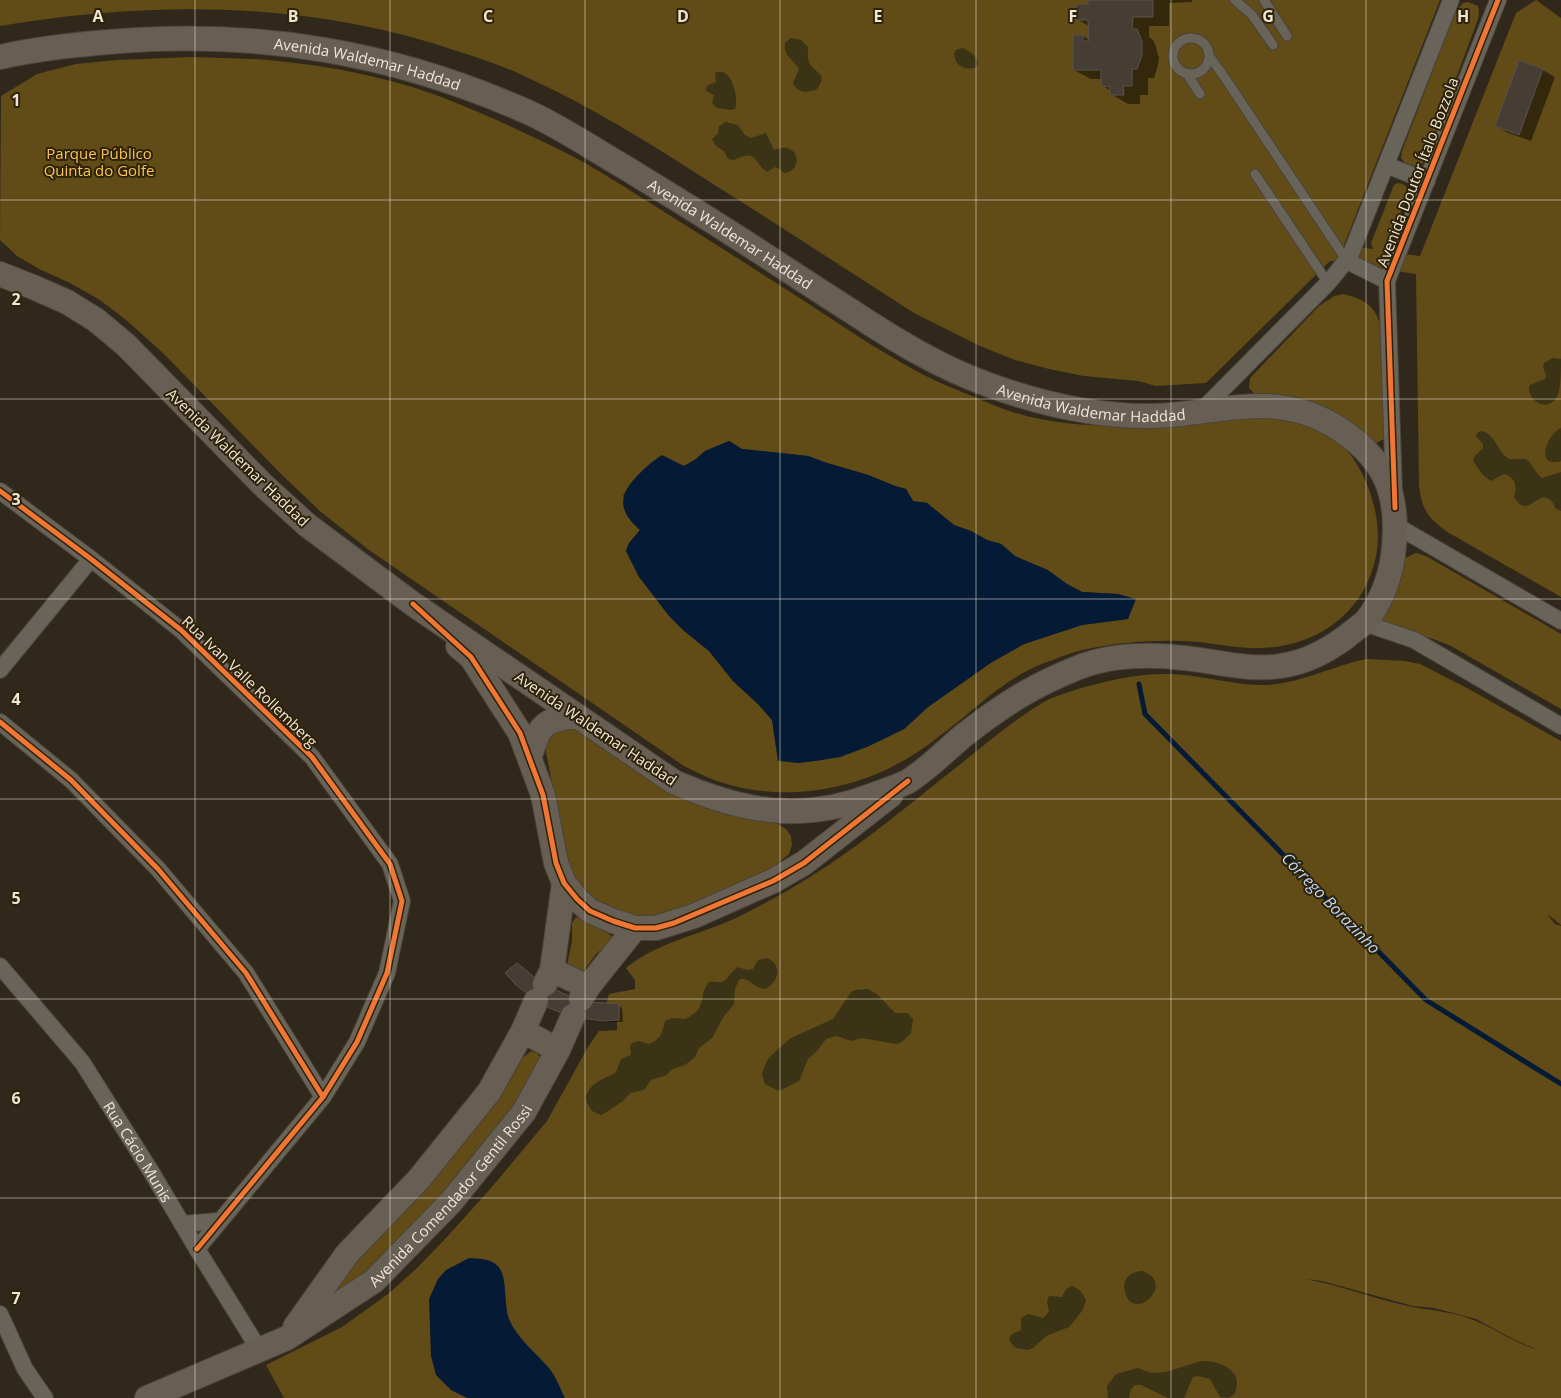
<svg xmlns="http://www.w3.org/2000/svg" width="1561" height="1398" font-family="'Open Sans',sans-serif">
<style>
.green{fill:#614b17;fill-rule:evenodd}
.sand{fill:#3b3316}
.water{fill:#051b35}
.shadow{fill:#0007}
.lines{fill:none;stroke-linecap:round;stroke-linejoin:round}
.stream{stroke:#051b35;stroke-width:5}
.building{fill:#463d35;stroke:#5b524a}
.lane-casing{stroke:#4a4439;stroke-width:11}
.street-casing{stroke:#4a4439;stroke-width:18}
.secondary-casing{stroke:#4a4439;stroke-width:26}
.lane{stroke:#696459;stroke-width:9}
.street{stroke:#696459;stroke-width:16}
.secondary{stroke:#675f54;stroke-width:24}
.cycleway-casing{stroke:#2e2208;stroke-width:8}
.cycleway{stroke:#f07635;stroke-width:5}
.grid{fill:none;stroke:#eee6d7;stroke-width:1;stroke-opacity:0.55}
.labels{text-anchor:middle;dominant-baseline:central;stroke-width:4;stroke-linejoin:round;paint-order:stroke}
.street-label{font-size:15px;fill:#eee6d7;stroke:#2e2208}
.park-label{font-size:15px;fill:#f7c553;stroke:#2e2208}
.water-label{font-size:16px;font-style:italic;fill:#bcd8fa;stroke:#2e2208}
.grid-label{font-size:16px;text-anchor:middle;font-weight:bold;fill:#eee6d7;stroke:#2e2208;stroke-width:4;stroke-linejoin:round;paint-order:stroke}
</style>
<rect width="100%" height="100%" fill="#30281a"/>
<g class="green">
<path d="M0,0H1440L1344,245L1373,249L1371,243L1394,185L1398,183C1406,184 1409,188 1408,195L1384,251L1420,256L1516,13L1536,0L1561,18V597L1449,533C1429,519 1422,511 1419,486L1416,274L1330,261L1206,383L1156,386L1138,381L1084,376L1049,369L1015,360L980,346L914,313C847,270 780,226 713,184C651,144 589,105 522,75C501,65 479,58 457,51C311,1 151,0 0,26Z"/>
<path d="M1468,2L1478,6L1479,10L1478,19L1426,159C1419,170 1408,169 1401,158L1402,151L1455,12L1463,3Z"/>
<path d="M192,57C220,58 249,58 278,61C331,66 386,77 436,95C483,113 529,134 574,157C605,174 636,194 666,213C706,238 745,263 784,288C830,317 874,349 922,374C947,387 975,397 1001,408C1067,433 1146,426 1215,422C1235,420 1272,415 1290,420C1303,424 1330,434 1339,442C1366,467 1382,515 1377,550C1368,612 1316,649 1255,648C1230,648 1205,641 1180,641C1148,640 1114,643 1083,650C1069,653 1056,659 1042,664C1008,677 982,703 954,725C937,738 920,752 901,762C851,790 789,800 734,786C716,782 700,774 684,766L369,550L321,512L280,473L164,354L126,320L100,300L70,283L39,269L17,256L0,240L1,96L37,74L76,64L117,60ZM729,441L742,449L808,456L824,462L868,475L895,486L906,489L913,501L927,503L954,525L971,531L987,540L1001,544L1015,556L1082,592L1118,594L1128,619L1082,625L1024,644L992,662L928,707L904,729L869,746L840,757L798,763L778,761L772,720L759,705L733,681L709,651L683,630L639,577L626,551L629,543L640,530L623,496C637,471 647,471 672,461L684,466L696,459L705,451Z"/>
<path d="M1343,294C1364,299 1375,305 1381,327L1384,439L1374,444L1256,395L1249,388L1250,378L1319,306L1334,296Z"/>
<polygon points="1416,553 1426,556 1561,634 1561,709 1451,646 1436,640 1383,623 1382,614 1403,562 1405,558"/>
<path d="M1367,659L1405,661L1420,664L1467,688L1561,741V925L1547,914L1555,924L1561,926V1398H284L266,1365L342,1327L388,1294L416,1269L446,1238L491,1188L547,1121L588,1047L599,1031L617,1030V1009L605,1008L609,994L635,989V980L626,968C658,942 699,935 736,918C749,912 763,904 776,897C835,865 887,823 939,781C973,755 1006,725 1042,703C1054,696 1072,691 1085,687C1113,679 1142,673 1171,674C1201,675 1229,684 1258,685C1297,686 1330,666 1367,659ZM1305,1279L1322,1281L1413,1306L1434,1308L1476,1319L1515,1340L1538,1350C1516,1344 1498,1330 1476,1321C1456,1312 1434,1311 1413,1307C1376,1300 1342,1285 1305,1279Z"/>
<path d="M562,728L573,729L584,733L778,824L786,829L791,836L792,845L789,854L767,872L701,902L649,919L632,918L598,904L579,885L571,871L566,856L545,747C549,738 554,733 562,728Z"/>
<path d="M576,917C584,919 608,931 612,937L610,943L596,954L582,973L567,965L572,941V923Z"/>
<polygon points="531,1051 537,1053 540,1057 541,1063 530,1083 491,1141 375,1268 318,1305 389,1224 452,1157 476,1127 521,1059"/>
</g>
<g class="sand">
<path d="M791,38L801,40L808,47C808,53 807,59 810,64C817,75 828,73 817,89C807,93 798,94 793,83L799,69C793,59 783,56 785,43Z"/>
<path d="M962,48C970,51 977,56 978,64L975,68C964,70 955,66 954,54L956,50Z"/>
<path d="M716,72C720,72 721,71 725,73C733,78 739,100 735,109L731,110L717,108L712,103L714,95L706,91L707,86L716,82L715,74Z"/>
<path d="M726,122L738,125L745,135L751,138L766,133L774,150C778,149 783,147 786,148C801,150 800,172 784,173L780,169L775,167L767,172C754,163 757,148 734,160L728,159L724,151L716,146L712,139L718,134L719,126Z"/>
<path d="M1553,358L1561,359C1561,370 1561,385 1558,395C1549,413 1528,403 1529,386L1532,384L1545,379L1546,376L1543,367L1544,363Z"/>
<path d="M1561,428V461C1534,469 1547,434 1561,428Z"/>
<path d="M1482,431C1497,435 1498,455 1510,459C1515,460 1521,458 1526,459C1533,465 1535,473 1542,478L1561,472V511L1555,508C1553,501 1550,499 1543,497C1529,503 1525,514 1514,497C1517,487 1516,477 1504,474L1491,481L1483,475L1473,461L1475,456L1483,448V444L1476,436L1478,432Z"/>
<path d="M766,958C783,963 779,983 765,989C752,988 748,975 739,980L735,989L734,1004L724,1016L712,1038L699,1048L695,1057L685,1065L675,1068L671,1070L667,1075L651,1080L644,1090L630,1093L623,1101L605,1113L601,1115L592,1111L587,1103L586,1098C590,1081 604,1080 616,1072L621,1059L631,1055L630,1047L632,1043L639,1041L649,1044C661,1039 662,1033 665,1021L672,1018L685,1019C709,1008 697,997 709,982C714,981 718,983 722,982C728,980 731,971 738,967L747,970L753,969L758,960Z"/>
<polygon points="868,989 878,995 895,1013 907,1013 913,1019 911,1033 902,1042 896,1044 862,1038 851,1041 837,1036 826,1039 817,1051 808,1059 799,1081 779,1091 765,1084 762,1075 763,1070 768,1059 779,1048 791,1038 833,1019 851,992 856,990"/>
<path d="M1142,1271C1180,1283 1127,1330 1124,1285C1126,1275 1132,1272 1142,1271Z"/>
<path d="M1072,1286C1079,1288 1084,1294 1086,1301L1082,1311L1069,1327L1046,1336L1033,1348L1028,1350L1017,1348L1013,1346L1009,1339L1012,1334L1021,1330V1318L1028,1314L1043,1318L1049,1312L1047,1302L1049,1296L1062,1297L1066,1289Z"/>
<path d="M1201,1361C1221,1360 1246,1372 1234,1395L1228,1398L1220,1397L1210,1379L1198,1376L1193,1377L1184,1398H1168L1141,1385H1135L1131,1389L1129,1398H1108L1107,1386L1116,1374L1138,1368L1151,1373L1166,1372Z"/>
</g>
<g class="water">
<path d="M729,441L742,449L808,456L824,462L868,475L895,486L906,489L913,501L927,503L954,525L971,531L987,540L1001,544L1015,556L1048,570L1067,584L1082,592L1118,594L1136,599L1128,619L1082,625L1024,644L992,662L928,707L904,729L869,746L840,757L815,761L798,763L778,760L772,720L759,705L733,681L709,651L683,630L669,616L639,577L626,551L629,543L640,530C616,509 619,494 640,473C647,466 654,460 662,455L684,466L696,459L705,451Z"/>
<path d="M469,1258C480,1259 493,1258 500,1269C507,1279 504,1305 509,1319C517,1338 535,1352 548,1367C556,1376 560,1388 565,1398H467L451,1390L436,1375L431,1356L429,1299L438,1279L446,1270Z"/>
</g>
<g class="shadow">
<polygon points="1090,0 1192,0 1192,2 1169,3 1169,26 1149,26 1149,37 1153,40 1155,44 1159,58 1158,65 1154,78 1148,78 1148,95 1140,95 1140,104 1128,104 1111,94 1111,91 1103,86 1102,79 1091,79 1074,70 1083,36 1090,41 1090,27 1077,19 1090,5"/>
<polygon points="1543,70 1555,77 1531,141 1508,133 1496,126"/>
<polygon points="542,984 564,995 591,1003 619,1006 622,1008 623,1022 608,1022 577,1018"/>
</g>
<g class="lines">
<polyline class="stream" points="1139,684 1145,714 1426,1000 1561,1084"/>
</g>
<g class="building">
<polygon points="1088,0 1153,0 1153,17 1133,17 1132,29 1137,29 1142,41 1142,55 1137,69 1132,69 1132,86 1123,86 1124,95 1110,95 1110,87 1101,86 1101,70 1073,70 1073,35 1083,35 1083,41 1089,41 1088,20 1076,20 1076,4 1088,4"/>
<polygon points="1519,60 1543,69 1519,135 1495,126"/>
<polygon points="517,963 539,981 564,994 591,1002 619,1004 619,1020 604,1021 572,1017 542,1005 516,985 505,973"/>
</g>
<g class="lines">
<defs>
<g id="lane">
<polyline points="1235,0 1252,15 1273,45"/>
<polyline points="1264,0 1287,36"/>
<circle cx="1191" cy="56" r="18"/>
<polyline points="1210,57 1225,78 1347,261"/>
<polyline points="1187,74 1200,94"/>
<polyline points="1255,174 1328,283"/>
</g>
<g id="street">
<polyline points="1386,165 1427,181"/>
<polyline points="1347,261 1387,281"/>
<polyline points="1201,411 1328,283 1350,256 1451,0"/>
<polyline points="0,491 91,559 181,630 312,757 390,864 402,901 387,973 357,1042 323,1097 197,1249"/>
<polyline points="1394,491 1387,281 1498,0"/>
<polyline points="1395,525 1561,621"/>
<polyline points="1364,623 1414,640 1561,726"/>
<polyline points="0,670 91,559"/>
<polyline points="0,722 71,780 158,869 246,973 323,1097"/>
<path id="s1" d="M0,966L82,1062L152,1173L197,1249L260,1351"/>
<polyline points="182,1224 218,1221"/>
<polyline points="0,1314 25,1369 45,1398"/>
</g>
<g id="secondary">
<path id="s2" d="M0,57C35,49 71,45 108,42C257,29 395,52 532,114C564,129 595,150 626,168C660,189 695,210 729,232C770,258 810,285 851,311C895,340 939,367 989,385C1041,404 1098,417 1154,416C1217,414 1272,390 1331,424C1386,456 1401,495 1393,556C1390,578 1380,605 1365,622C1363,624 1348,635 1346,637C1327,651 1304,663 1280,666C1248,671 1215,661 1184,658C1149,654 1109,655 1077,668C1032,686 1001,706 963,736C945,751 927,770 907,782C897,787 884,791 873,795C803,823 742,812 674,782L413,604L307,525L263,485L126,345L96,320L67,302L33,287L0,274"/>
<polyline points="458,646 471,657 520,733 543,795 556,863 564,883 577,899 590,911 613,921 635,928 656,928 694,916 730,900 773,881 804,863 891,795"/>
<path d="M530,756C540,724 543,720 577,716"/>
<polyline points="552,970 588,987"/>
<polyline points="545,984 552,970 564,883"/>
<polyline points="581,999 588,987 635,928"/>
<polyline points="523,1031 558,1050"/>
<polyline points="295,1327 347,1254 419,1179 489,1092 523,1031 536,1001"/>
<path id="s3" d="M147,1398L287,1338L374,1281L451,1202L524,1112L558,1050L573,1016"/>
</g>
</defs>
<use href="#lane" class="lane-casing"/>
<use href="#street" class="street-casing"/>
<use href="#secondary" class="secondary-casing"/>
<use href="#lane" class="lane"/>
<use href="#street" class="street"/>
<use href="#secondary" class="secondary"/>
<defs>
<g id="cycleway">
<polyline points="0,491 91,559 181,630 312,757 390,864 402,901 387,973 357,1042 323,1097 197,1249"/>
<polyline points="1395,508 1387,281 1498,0"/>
<polyline points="413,604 471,657 520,733 543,795 556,863 564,883 577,899 590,911 613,921 635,928 656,928 674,923 773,881 804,863 908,781"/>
<polyline points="0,722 71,780 158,869 246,973 323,1097"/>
</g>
</defs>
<use href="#cycleway" class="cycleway-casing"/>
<use href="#cycleway" class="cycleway"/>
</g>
<path class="grid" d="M195,0V1398M390,0V1398M585,0V1398M780,0V1398M976,0V1398M1171,0V1398M1366,0V1398M0,200H1561M0,399H1561M0,599H1561M0,799H1561M0,999H1561M0,1198H1561"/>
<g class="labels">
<g class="street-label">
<text stroke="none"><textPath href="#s2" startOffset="371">Avenida Waldemar Haddad</textPath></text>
<text transform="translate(1417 172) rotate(-69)">Avenida Doutor Ítalo Bozzola</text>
<text stroke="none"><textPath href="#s2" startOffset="776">Avenida Waldemar Haddad</textPath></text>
<text stroke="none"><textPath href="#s2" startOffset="1181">Avenida Waldemar Haddad</textPath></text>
<text transform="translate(238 457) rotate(44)">Avenida Waldemar Haddad</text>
<text transform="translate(250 681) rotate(44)">Rua Ivan Valle Rollemberg</text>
<text transform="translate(596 728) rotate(34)">Avenida Waldemar Haddad</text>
<text stroke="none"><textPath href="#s1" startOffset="232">Rua Cácio Munis</textPath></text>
<text stroke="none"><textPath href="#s3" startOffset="371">Avenida Comendador Gentil Rossi</textPath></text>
</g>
<g class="park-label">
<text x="99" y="153">Parque Público<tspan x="99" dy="17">Quinta do Golfe</tspan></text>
</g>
<g class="water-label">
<text transform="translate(1331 903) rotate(46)">Córrego Borazinho</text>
</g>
</g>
<g class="grid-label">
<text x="98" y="22">A</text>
<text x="293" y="22">B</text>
<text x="488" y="22">C</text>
<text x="683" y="22">D</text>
<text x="878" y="22">E</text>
<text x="1073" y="22">F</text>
<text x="1268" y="22">G</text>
<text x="1463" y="22">H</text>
<text x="16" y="106">1</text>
<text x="16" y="305">2</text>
<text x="16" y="505">3</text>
<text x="16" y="705">4</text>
<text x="16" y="904">5</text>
<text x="16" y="1104">6</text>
<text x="16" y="1304">7</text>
</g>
</svg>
